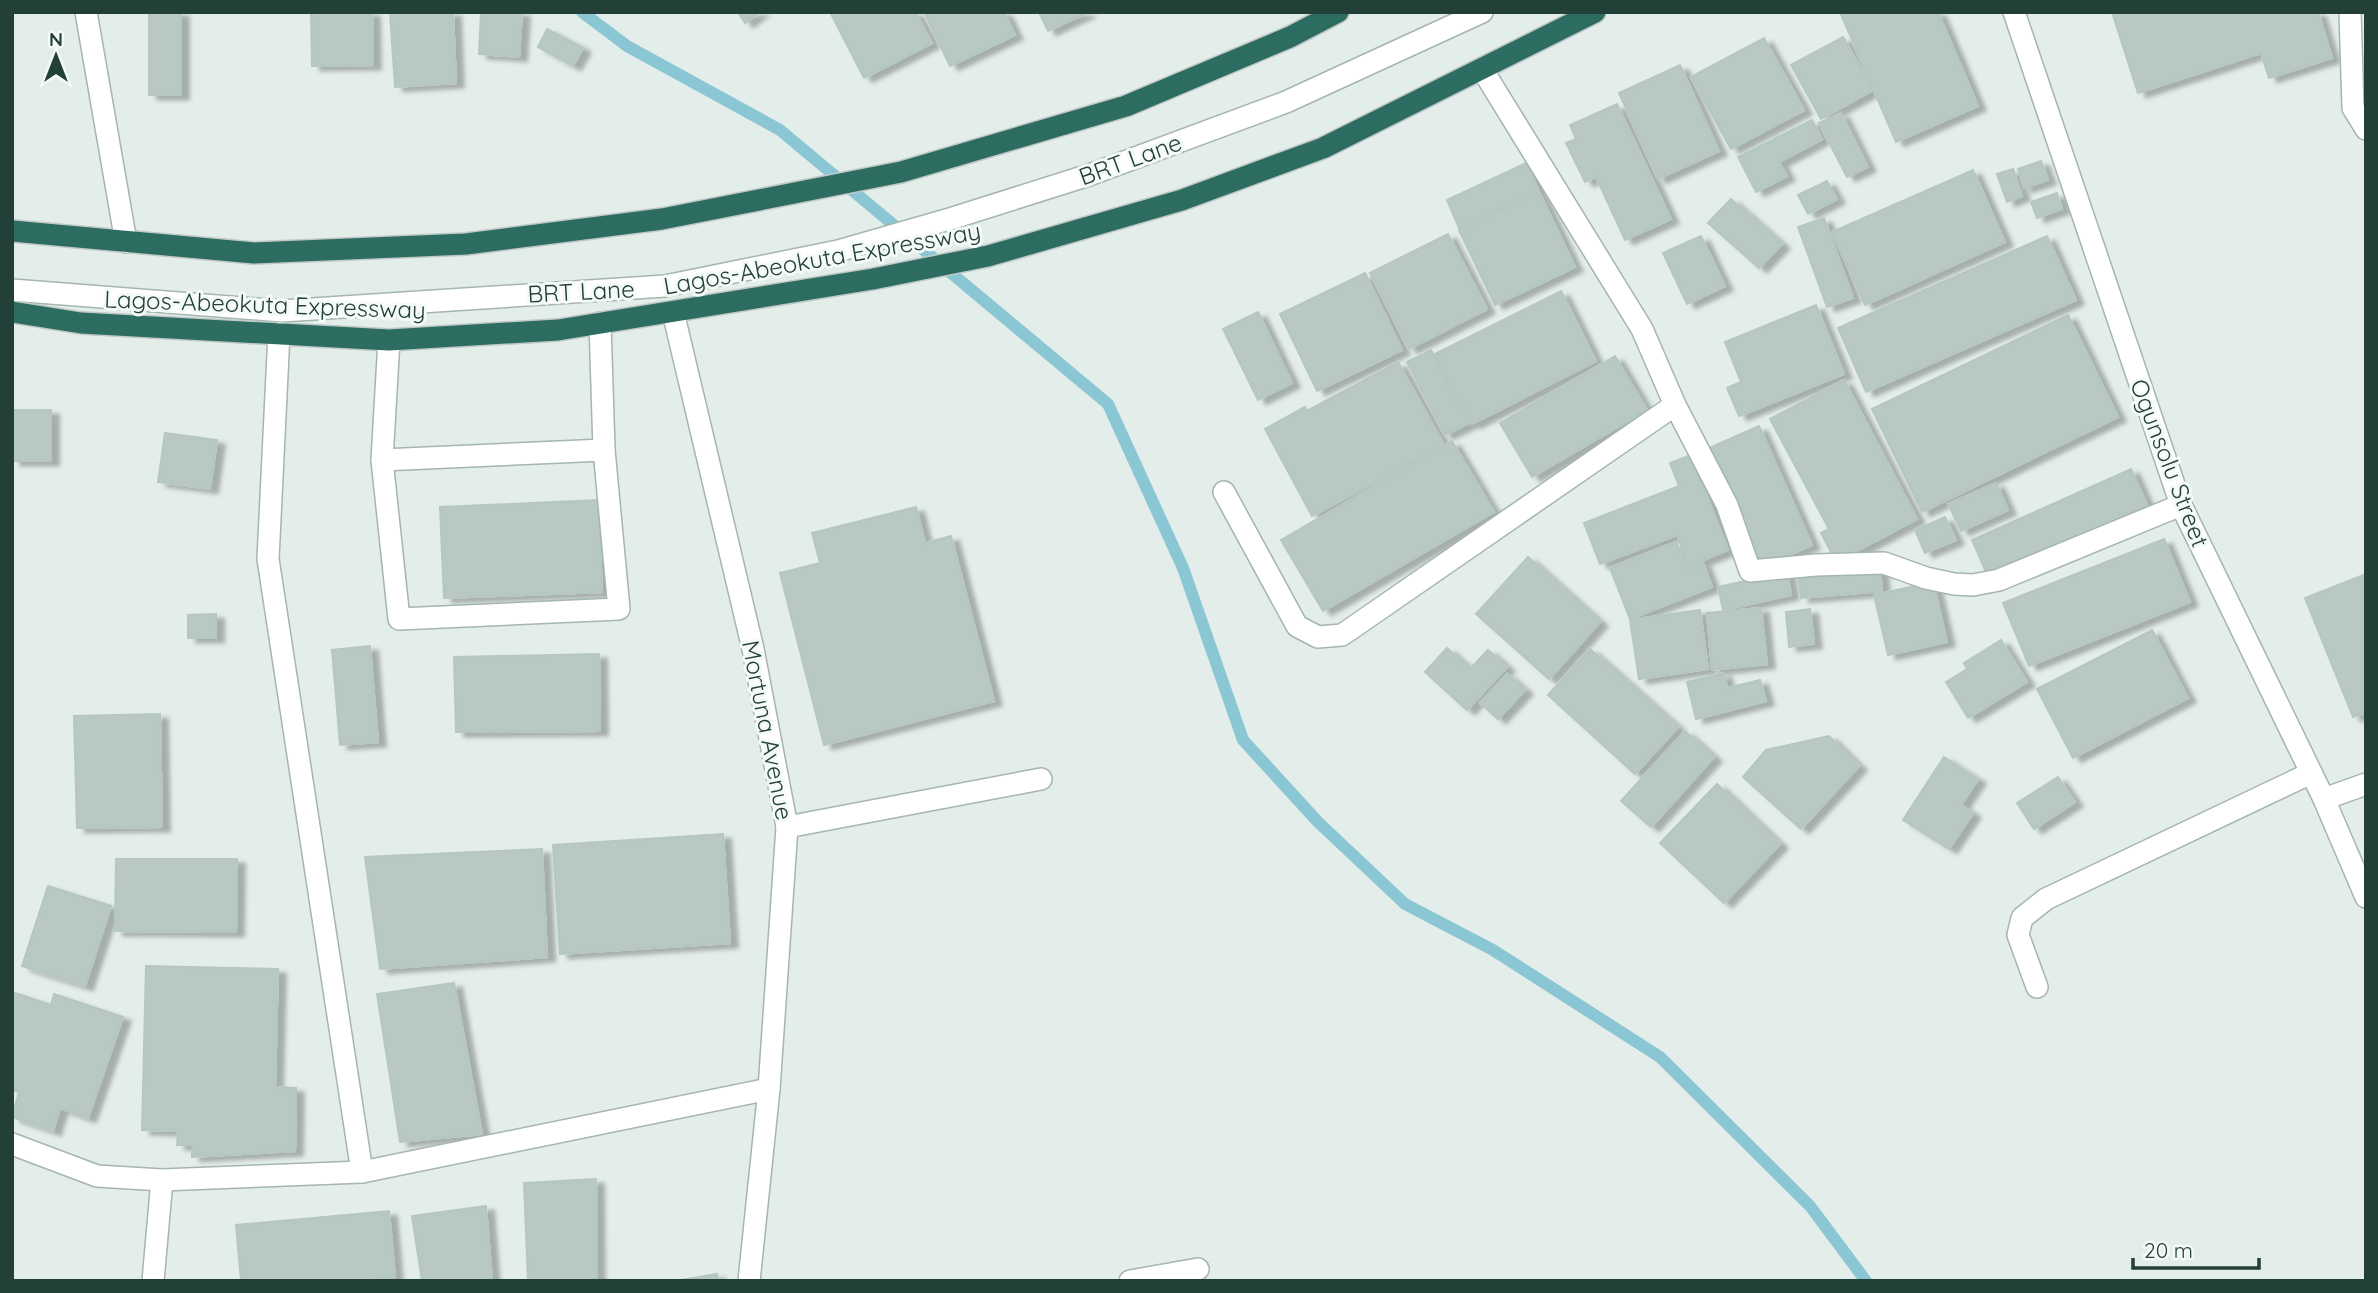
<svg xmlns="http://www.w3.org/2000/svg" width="2378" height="1293" font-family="Quicksand,sans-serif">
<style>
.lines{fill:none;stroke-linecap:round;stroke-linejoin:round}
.stream{stroke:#8ac6d4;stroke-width:12}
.building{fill:#b8c8c2;stroke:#b5c7c0;stroke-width:2;filter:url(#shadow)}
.minor-casing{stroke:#a5b5b0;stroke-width:24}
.highway-casing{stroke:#c1c9c7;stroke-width:24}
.minor{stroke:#fff;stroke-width:21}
.highway{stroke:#2d6d61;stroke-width:21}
.labels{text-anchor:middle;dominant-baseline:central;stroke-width:6;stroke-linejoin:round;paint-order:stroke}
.street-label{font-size:24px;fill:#223f38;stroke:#f4faf7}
</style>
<defs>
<filter id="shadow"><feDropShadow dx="8" dy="4.5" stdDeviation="2" flood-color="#0004"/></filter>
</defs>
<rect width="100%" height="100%" fill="#e3ede9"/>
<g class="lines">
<polyline class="stream" points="582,12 627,46 780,130 1108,404 1183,568 1243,740 1318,822 1405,904 1493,950 1660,1057 1810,1206 1866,1281"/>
</g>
<g class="building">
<rect x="149" y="12" width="32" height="83"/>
<polygon points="311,12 372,12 373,65 312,66"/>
<polygon points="390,12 453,12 456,83 395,87"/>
<polygon points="481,12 522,12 519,57 479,54"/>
<polygon points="738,12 760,12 745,23"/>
<polygon points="830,12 915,12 932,43 864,78"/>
<polygon points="924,12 1004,12 1015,35 950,66"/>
<polygon points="1039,12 1088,12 1048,31"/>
<polygon points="1840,12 1938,12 1978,106 1896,142"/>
<polygon points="2112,12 2318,12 2332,58 2269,78 2261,53 2138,93"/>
<polygon points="547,29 583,48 573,66 538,47"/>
<polygon points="1843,37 1873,90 1821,119 1791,65"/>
<polygon points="1764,38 1804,110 1731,149 1691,77"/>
<polygon points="1680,65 1719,151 1658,179 1619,93"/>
<polygon points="1617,104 1671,219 1625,240 1596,177 1585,182 1566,143 1576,139 1570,125"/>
<polygon points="1841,113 1868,167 1847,177 1819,123"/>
<polygon points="1812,120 1822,139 1779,162 1787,176 1756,192 1738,157"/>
<polygon points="2041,161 2048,180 2024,188 2018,169"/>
<polygon points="1526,163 1538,190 1459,228 1447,200"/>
<polygon points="2013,169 2022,196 2007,202 1997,174"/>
<polygon points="1973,170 2005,242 1865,305 1832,232"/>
<polygon points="1827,181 1837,199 1808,214 1798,195"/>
<polygon points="1539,192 1575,267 1495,305 1459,230"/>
<polygon points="2057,193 2062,209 2037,218 2031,202"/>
<polygon points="1731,199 1782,244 1759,268 1708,223"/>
<polygon points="1824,218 1853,298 1827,307 1798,227"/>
<polygon points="1448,234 1487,309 1409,349 1370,273"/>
<polygon points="1701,236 1725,286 1687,304 1663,253"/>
<polygon points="2047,236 2076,300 1866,392 1838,328"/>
<polygon points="1365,273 1402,350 1317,391 1280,314"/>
<polygon points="1561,291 1596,361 1472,424 1435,354"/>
<polygon points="1816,305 1844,374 1739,416 1727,388 1741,382 1725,342"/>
<polygon points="1258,312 1292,383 1258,400 1223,329"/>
<polygon points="2068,315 2118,417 1922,512 1872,409"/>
<polygon points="1431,350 1469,423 1445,435 1407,362"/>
<polygon points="1615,356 1647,410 1532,477 1500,423"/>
<polygon points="1398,362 1444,445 1312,516 1265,429 1305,407 1307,411"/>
<polygon points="1844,380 1917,519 1836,562 1821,533 1829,529 1770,419"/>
<rect x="12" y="410" width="39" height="51"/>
<polygon points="1759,426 1812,545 1761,567 1709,448"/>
<polygon points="165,433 217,440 210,489 158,482"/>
<polygon points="1452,441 1494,512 1323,611 1281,540"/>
<polygon points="1691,455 1728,550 1689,566 1677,535 1600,564 1584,523 1679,486 1670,463"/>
<polygon points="2131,469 2148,507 1989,579 1972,540"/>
<polygon points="1996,483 2008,510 1961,531 1948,504"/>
<polygon points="598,500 602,592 444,598 440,507"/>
<polygon points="916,507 925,543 951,536 994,701 824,745 780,573 820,563 812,533"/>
<polygon points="1945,517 1956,540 1925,553 1915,530"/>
<polygon points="2164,539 2190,602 2029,666 2003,603"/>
<polygon points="1676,542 1687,569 1703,563 1712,587 1630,619 1610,568"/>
<polygon points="1528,557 1600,622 1549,679 1476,614"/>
<polygon points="1880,566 1882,591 1801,598 1798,573"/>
<polygon points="1787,572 1791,595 1723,610 1718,587"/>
<polygon points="2366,574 2366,712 2353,717 2305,598"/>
<polygon points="1933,582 1947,642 1888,655 1874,595"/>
<polygon points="1761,608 1767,664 1712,670 1707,613"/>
<polygon points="1810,609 1814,644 1789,647 1786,612"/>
<polygon points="1700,610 1708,669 1639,679 1630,620"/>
<polygon points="216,614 216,638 188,638 188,615"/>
<polygon points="2152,630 2188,698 2073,758 2037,689"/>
<polygon points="2001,640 2027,682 1968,718 1946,682 1967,669 1964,663"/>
<polygon points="370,646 378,742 340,745 332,650"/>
<polygon points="1447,648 1470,669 1488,650 1507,667 1467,710 1425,672"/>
<polygon points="1590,649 1678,727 1635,774 1548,695"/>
<polygon points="599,654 600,731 456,732 454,657"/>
<polygon points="1724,673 1727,688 1760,680 1766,701 1696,719 1687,682"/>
<polygon points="1507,674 1525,690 1498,719 1480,703"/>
<polygon points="160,714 162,827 77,828 74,716"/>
<polygon points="1685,731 1714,757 1651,827 1621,801"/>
<polygon points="1829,736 1859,766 1801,829 1743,777 1766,750"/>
<polygon points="1944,757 1978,779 1961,805 1973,813 1949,849 1903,820"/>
<polygon points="2058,777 2075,802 2034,829 2017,803"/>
<polygon points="1717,784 1780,844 1724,903 1660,843"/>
<polygon points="723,834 730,943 560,954 553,845"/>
<polygon points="542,849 547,957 380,969 365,857"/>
<polygon points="116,859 237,859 236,932 115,931"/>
<polygon points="48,886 111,906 85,986 22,966"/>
<polygon points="146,966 278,969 275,1087 296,1088 295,1151 192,1157 192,1145 177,1145 178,1131 142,1130"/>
<polygon points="454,983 482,1134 400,1142 377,994"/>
<polygon points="12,992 51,1005 54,994 123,1017 88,1118 60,1108 53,1131 12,1117 19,1092 12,1090"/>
<polygon points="596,1179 597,1281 528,1281 524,1183"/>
<polygon points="486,1206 492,1281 422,1281 412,1216"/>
<polygon points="389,1211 395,1277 353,1281 241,1281 236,1225"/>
<polygon points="717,1274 718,1281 675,1281"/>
</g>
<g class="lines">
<defs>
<g id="minor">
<polyline points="86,12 126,242"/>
<polyline points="2014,12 2181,505 2324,799 2366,897"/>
<polyline points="2350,12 2353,108 2366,129"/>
<polyline points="1482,69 1642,329 1675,405 1727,505 1750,571 1816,565 1884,563 1926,578 1954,584 1973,585 1999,580 2181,505"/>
<polyline points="12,290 282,311 665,286 838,251 953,218 1089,175 1286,102 1482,12"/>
<polyline points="673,312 753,649 787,827 769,1089 749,1281"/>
<polyline points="279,333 268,559 362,1172"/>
<polyline points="389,340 382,460 399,619 619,609 604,450 600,323"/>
<polyline points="382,460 604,450"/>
<polyline points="1224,492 1297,626 1318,637 1342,635 1675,405"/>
<polyline points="2324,799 2366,784"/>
<polyline points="787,827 1041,779"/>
<polyline points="2037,987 2018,935 2022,918 2046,899 2311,773"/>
<polyline points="12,1144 97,1176 162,1180 362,1172 769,1089"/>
<polyline points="153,1281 162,1180"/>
<polyline points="1130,1281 1198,1269"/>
</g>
<g id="highway">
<polyline points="12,231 254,253 466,244 662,219 901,172 1126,106 1290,37 1338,12"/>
<polyline points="12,312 81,323 389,340 558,330 873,279 988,256 1182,200 1323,148 1595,12"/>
</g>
</defs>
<use href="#minor" class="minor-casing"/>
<use href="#highway" class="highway-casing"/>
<use href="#minor" class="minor"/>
<use href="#highway" class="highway"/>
</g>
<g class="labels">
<g class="street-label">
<text transform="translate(1130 159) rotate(-20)">BRT Lane</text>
<text transform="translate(822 258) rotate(-10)">Lagos-Abeokuta Expressway</text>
<text transform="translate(581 291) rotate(-3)">BRT Lane</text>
<text transform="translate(265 304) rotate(2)">Lagos-Abeokuta Expressway</text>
<text transform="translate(2170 463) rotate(69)">Ogunsolu Street</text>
<text transform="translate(768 730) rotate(79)">Mortuna Avenue</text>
</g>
</g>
<rect width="2378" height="1293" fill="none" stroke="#223f38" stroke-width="28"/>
<g transform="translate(56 56)" stroke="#f4faf7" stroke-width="5" paint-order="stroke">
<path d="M0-5L12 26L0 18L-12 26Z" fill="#223f38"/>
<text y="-10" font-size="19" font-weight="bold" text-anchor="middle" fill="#223f38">N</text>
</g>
<path d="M2133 1258v10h126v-10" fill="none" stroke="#223f38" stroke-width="3.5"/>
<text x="2144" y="1258" font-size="21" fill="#223f38" stroke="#f4faf7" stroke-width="5" paint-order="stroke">20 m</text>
</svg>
